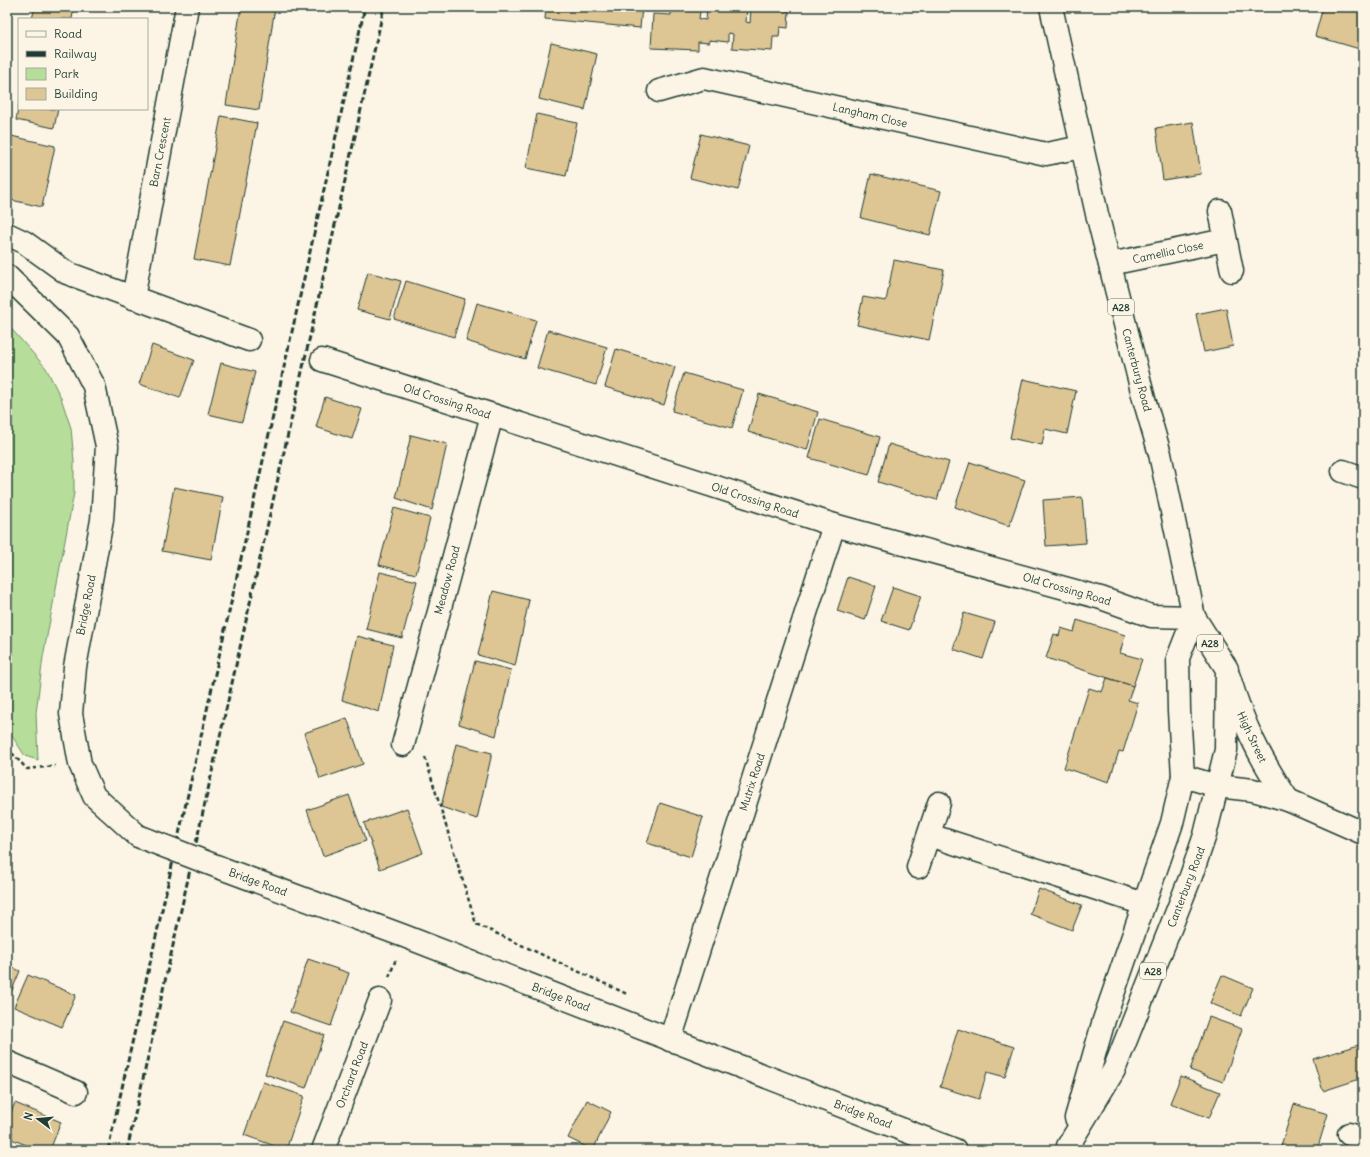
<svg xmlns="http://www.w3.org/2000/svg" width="1370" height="1157" font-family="Delius,sans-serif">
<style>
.green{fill:#b6de9a;stroke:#6a8e67}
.building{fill:#dec594;stroke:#1f3d34}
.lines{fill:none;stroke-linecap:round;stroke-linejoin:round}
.minor-casing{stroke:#1f3d34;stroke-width:25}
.highway-casing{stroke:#1f3d34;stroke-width:25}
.path{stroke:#1f3d34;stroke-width:2.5;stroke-dasharray:4 3;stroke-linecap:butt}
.minor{stroke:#fcf5e5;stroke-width:22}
.highway{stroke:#fcf5e5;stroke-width:22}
.rail{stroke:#1f3d34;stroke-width:3;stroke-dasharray:6 3;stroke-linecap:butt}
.minor-bridge-casing{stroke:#1f3d34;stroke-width:25;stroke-linecap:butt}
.minor-bridge{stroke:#fcf5e5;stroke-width:22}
.labels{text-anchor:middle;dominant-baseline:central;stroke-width:4;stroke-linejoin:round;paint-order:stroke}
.shield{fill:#fcf5e5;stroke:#617469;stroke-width:1}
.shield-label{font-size:10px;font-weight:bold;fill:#1f3d34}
.street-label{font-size:11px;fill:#1f3d34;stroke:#fcf5e5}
</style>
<rect width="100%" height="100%" fill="#fcf5e5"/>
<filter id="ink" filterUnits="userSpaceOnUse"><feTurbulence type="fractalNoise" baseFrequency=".025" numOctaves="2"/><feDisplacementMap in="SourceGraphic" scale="8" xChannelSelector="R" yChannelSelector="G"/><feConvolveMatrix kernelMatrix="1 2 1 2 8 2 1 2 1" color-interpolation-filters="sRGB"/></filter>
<g filter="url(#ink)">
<polygon class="green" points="7,324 46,368 61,398 71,428 74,461 74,493 43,657 36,713 38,760 25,756 7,728"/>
<g class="building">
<polygon points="35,7 74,7 72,19 32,19"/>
<polygon points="241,7 275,7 259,110 226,105"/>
<polygon points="546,7 642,7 640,28 545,19"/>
<polygon points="707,7 747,7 746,22 750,23 751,8 789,11 788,28 780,27 779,37 773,37 772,51 732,48 733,34 728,33 728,42 709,40 709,43 698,42 698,50 651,48 653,14 671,15 671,10 700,11 699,19 706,20"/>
<polygon points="1323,7 1363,7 1363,50 1315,36"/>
<polygon points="551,43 597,54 585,110 539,99"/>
<polygon points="19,104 19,109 58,109 54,128 16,120"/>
<polygon points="537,114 577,123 566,176 526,168"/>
<polygon points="221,116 257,123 230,266 194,259"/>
<polygon points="1193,122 1201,174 1163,180 1156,128"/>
<polygon points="701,134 749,146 738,190 690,178"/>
<polygon points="7,135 55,146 42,207 7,199"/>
<polygon points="871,174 941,191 930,235 861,218"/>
<polygon points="894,260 944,270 929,340 857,325 863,297 886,301"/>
<polygon points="368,272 401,281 390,319 357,310"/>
<polygon points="406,281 465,299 454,337 394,319"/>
<polygon points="477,303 536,320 525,359 466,341"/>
<polygon points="1226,308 1233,346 1204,352 1196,314"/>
<polygon points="548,330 607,347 596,385 537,368"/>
<polygon points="152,345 194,360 180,398 139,384"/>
<polygon points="616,349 675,367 664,405 605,387"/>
<polygon points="221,363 255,372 242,422 208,414"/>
<polygon points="684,373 743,390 732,428 672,411"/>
<polygon points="1023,379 1076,391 1067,434 1045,429 1042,445 1010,438"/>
<polygon points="759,394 818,412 807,450 748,432"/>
<polygon points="325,397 362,409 352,439 316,427"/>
<polygon points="820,419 880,437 869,475 809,458"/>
<polygon points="411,435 447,444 432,510 396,498"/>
<polygon points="889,444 949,462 937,500 878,482"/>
<polygon points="970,462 1025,480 1009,526 955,507"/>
<polygon points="174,487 223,497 211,560 162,551"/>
<polygon points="1082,497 1086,543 1046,546 1043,500"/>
<polygon points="394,508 430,518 416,574 379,565"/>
<polygon points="380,572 417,581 402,638 366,629"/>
<polygon points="848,577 876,586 865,620 837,611"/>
<polygon points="893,587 921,596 909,630 881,621"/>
<polygon points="493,591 529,600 515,666 478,655"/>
<polygon points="964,613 995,622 983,659 953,649"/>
<polygon points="1077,620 1125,635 1120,653 1142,659 1133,686 1046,658 1054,634 1059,636 1061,628 1074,632"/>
<polygon points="357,636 393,645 379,712 342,700"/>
<polygon points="475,661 511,670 496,736 459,724"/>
<polygon points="1107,678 1133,686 1128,700 1138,703 1123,752 1119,751 1109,782 1064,768 1089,688 1102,692"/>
<polygon points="347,718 363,764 320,779 304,733"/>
<polygon points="456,744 492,753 477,819 441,807"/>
<polygon points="349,795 366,841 323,856 307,810"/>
<polygon points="660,803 703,817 691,857 647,843"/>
<polygon points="407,808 423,853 380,869 364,823"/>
<polygon points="1039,889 1082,905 1072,930 1030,914"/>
<polygon points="308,959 349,973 331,1026 290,1012"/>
<polygon points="7,965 20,971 7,1002"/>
<polygon points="28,975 76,995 62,1027 14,1007"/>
<polygon points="1222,975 1253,988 1241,1016 1210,1003"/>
<polygon points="1209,1017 1242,1029 1223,1082 1190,1070"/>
<polygon points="283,1021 324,1035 306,1088 265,1074"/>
<polygon points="958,1029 1014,1047 1005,1077 987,1072 979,1099 940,1087"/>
<polygon points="1362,1044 1363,1047 1363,1078 1323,1091 1313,1059"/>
<polygon points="1181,1076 1220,1092 1209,1118 1170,1103"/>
<polygon points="263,1082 304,1096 286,1150 244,1135"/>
<polygon points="587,1100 611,1112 593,1150 568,1138"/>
<polygon points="15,1103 61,1122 50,1150 38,1150 7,1137 7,1121"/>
<polygon points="1294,1104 1328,1114 1317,1150 1280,1149"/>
</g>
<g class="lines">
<defs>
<g id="minor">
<polyline points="659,91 704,78 1046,154 1082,147"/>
<polyline points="1220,211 1232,271"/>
<polyline points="7,234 24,242 67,273 249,340"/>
<polyline points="1110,264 1225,240"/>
<polyline points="7,276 68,336 94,386 107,446 102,520 75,667 71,714 80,764 94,796 138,836"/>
<polyline points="133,298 187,7"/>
<polyline points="322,360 834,525 1101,598 1151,616 1194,617"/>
<polyline points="1343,471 1363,478"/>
<path d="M1229,677C1243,724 1260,759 1288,800"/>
<polyline points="403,745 492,415"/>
<polyline points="1183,776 1217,786 1253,790 1288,800 1363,833"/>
<polyline points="929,835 1144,904"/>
<polyline points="918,867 939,803"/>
<polyline points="221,868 404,936 955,1150"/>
<polyline points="670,1040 834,525"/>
<polyline points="7,1062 76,1092"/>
<polyline points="1349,1134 1363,1138"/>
<polyline points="323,1150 380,1000"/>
</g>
<g id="highway">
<polyline points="1051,7 1097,214 1144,399 1160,454 1194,617 1227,669 1226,750 1205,835 1191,876 1114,1070 1068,1146"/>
<polyline points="1076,1118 1104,1020 1172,823 1183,776 1179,711 1178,658 1194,617"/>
</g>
</defs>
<use href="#minor" class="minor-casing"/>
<use href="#highway" class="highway-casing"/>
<g class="path">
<polyline points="7,748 27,769 55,766"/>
<polyline points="425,757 476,924 627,994"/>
<polyline points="389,977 396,959"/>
</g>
<use href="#minor" class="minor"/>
<use href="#highway" class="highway"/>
<g class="rail">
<polyline points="108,1150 365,7"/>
<polyline points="127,1150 384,7"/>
</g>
<defs>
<polyline id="minor-bridge" points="138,836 221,868"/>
</defs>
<use href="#minor-bridge" class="minor-bridge-casing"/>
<use href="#minor-bridge" class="minor-bridge"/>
</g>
</g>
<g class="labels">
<g class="shield">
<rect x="1108" y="299" width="26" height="16" rx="3"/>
<rect x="1197" y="635" width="26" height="16" rx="3"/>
<rect x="1140" y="963" width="26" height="16" rx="3"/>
</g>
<g class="shield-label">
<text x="1121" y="307">A28</text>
<text x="1210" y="643">A28</text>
<text x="1153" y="971">A28</text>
</g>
<g class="street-label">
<text transform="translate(870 115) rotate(13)">Langham Close</text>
<text transform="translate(160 152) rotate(-79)">Barn Crescent</text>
<text transform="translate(1168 252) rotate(-12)">Camellia Close</text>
<text transform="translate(1137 370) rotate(75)">Canterbury Road</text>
<text transform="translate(447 401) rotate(18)">Old Crossing Road</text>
<text transform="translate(755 500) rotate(18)">Old Crossing Road</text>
<text transform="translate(447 580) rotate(-75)">Meadow Road</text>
<text transform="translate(1067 589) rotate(16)">Old Crossing Road</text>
<text transform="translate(86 605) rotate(-79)">Bridge Road</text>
<text transform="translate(1252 737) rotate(65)">High Street</text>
<text transform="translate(752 782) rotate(-72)">Mutrix Road</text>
<text transform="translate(258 882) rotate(20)">Bridge Road</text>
<text transform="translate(1186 887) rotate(-69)">Canterbury Road</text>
<text transform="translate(561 997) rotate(21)">Bridge Road</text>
<text transform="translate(352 1075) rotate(-69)">Orchard Road</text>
<text transform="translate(863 1114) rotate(21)">Bridge Road</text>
</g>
</g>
<rect width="1370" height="1157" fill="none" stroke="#fcf5e5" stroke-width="24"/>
<rect x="12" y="12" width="1346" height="1133" fill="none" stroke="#1f3d34" stroke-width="1.5" filter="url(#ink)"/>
<rect x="18" y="18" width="130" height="92" fill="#fcf5e5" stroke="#a4ab9e"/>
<rect x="26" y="31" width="20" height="6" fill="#fcf5e5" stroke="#a4ab9e"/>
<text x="54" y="38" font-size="12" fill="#1f3d34">Road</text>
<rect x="26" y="51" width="20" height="6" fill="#1f3d34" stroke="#a4ab9e"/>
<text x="54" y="58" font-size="12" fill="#1f3d34">Railway</text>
<rect x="26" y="68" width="20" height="12" fill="#b6de9a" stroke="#a4ab9e"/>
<text x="54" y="78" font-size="12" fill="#1f3d34">Park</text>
<rect x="26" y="88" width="20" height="12" fill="#dec594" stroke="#a4ab9e"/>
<text x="54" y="98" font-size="12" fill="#1f3d34">Building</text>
<g transform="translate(38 1119) rotate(286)" stroke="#fcf5e5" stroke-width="3" paint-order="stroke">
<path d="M0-3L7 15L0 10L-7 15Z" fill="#1f3d34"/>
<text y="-6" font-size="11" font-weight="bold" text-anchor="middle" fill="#1f3d34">N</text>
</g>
</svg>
